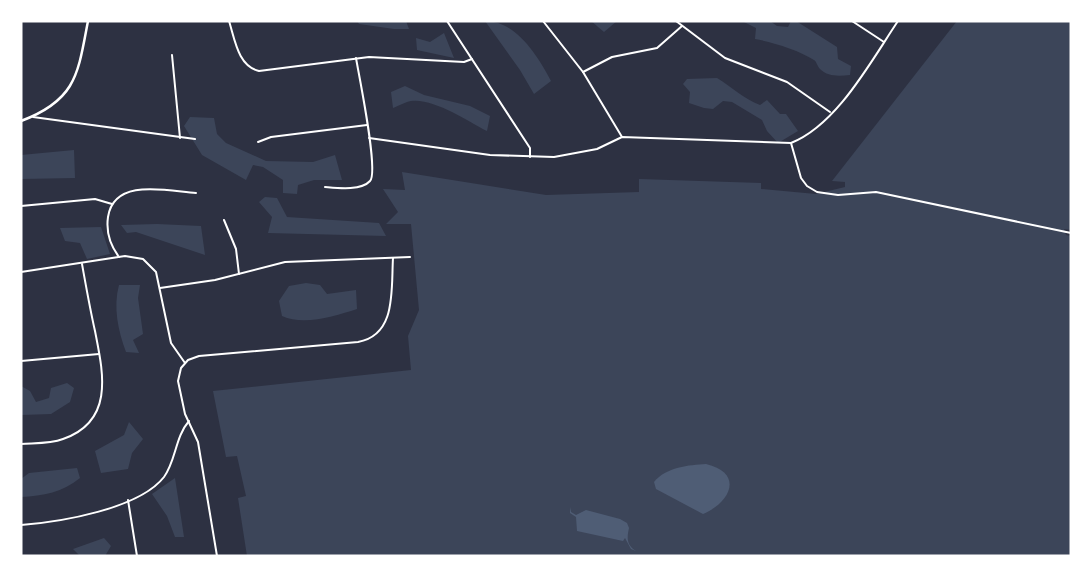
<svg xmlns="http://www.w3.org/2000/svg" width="1092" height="577" font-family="Georgia,serif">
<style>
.green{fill:#3c4559}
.water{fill:#4f5d75}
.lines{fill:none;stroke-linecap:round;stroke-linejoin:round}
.minor{stroke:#fff;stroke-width:2}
.secondary{stroke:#fff;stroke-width:2.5}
</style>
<rect width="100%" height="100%" fill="#2d3142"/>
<g class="green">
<polygon points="357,21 406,21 409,29 394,29 359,24"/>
<path d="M485,21C516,21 537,55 551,81L534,94L520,70Z"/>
<polygon points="591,21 617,21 604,32"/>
<path d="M742,21H770L777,26L788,27L791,21H796L837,47L838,59L851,66L850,75C839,76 828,77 820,69C817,66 817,62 814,60C799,50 772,42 755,39L756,28Z"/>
<polygon points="957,21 1071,21 1071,230 1064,229 1066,235 1071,236 1071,556 247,556 238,498 246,496 237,456 226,457 213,391 411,370 408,336 419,310 411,224 386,224 398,212 383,189 405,190 402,172 546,195 639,192 639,179 761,183 761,189 816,194 845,187 845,182 832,181"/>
<polygon points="444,33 454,58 417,50 416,38 430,42"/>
<path d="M717,78C732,87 744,99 760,105L767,100L780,114H786L798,131L778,143L767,131L762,120L732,102L723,101L713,109L704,108L689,103L690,92L683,84L687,79Z"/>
<path d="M405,86L424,95L470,106L490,116L487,131C467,121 434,98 411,101C405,102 398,106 393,108L391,92Z"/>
<polygon points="190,117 214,118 217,134 226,143 266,161 313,162 335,155 342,180 314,180 298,185 297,194 283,193 283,180 263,167 253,165 246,180 202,155 184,126"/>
<polygon points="74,150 75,178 21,179 21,155"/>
<polygon points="265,197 277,198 287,217 379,223 386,236 268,233 272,217 259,202"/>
<polygon points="157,224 201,226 205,255 136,232 127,233 121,225"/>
<polygon points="101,227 110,254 87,259 80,243 65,241 60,228"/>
<path d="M306,283L320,285L327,294L356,290L357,309C335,316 304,326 282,316L279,301L289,286Z"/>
<path d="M119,285H140L138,298L143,334L133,340L139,353L126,352C118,331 113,307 119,285Z"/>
<polygon points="67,383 74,388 70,402 51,414 21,415 21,386 30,391 36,402 49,398 51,388"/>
<polygon points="129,422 143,439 132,453 128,469 101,473 95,451 124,435"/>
<path d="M77,468L80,478C63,492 43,496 21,497V479L29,473Z"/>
<polygon points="175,478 184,537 175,537 167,516 152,494"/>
<polygon points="104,538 111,546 105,556 80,556 73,549"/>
</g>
<g class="water">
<path d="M706,464C744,473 731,502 703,514L656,489L654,482C666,467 689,465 706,464Z"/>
<path d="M570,507L571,512L576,515L586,510L620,519L627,523L629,528C627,537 626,545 636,551L631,549L625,538L623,541L577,531L576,517L570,513Z"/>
</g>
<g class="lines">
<g class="minor">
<path d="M229,21C235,40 238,66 259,71L369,57L464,62L472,59"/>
<polyline points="447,21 530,148 530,157"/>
<polyline points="543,21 583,72 622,137"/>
<polyline points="676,21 725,58 787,82 830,112"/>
<polyline points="852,21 884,42"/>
<polyline points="172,55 180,138"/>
<polyline points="583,72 612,57 657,48 682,26"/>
<polyline points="33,117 195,139"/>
<path d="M369,138L490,155L554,157L597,149L622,137L791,143C837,125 871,61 898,21"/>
<polyline points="258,142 271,137 367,125"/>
<polyline points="791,143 801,178 807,186 817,192 838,195 876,192 1071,233"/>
<path d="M325,187C337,188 361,191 370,181C379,172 359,76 356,58"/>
<polyline points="21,206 95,199 112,204"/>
<polyline points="224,220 236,249 239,274"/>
<path d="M119,257C110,245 106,231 108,217C114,177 168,191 196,193"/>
<polyline points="21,272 125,256 143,259 156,272 171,343 185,363"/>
<polyline points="160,288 215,280 285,262 410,257"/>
<polyline points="21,361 99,354"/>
<path d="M21,444C35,443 50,444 63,439C115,421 103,372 95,331C90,309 86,286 82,264"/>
<polyline points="128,500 137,556"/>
<path d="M21,525C60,522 139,509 164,477C176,461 175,437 189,421"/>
<path d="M217,556L198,442L185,414L178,381L181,368L188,360L199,356L358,342C397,335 391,289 393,258"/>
</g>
<path class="secondary" d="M21,121C77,100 78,73 88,21"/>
</g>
<rect width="1092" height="577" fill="none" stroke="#ffffff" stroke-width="45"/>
</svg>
